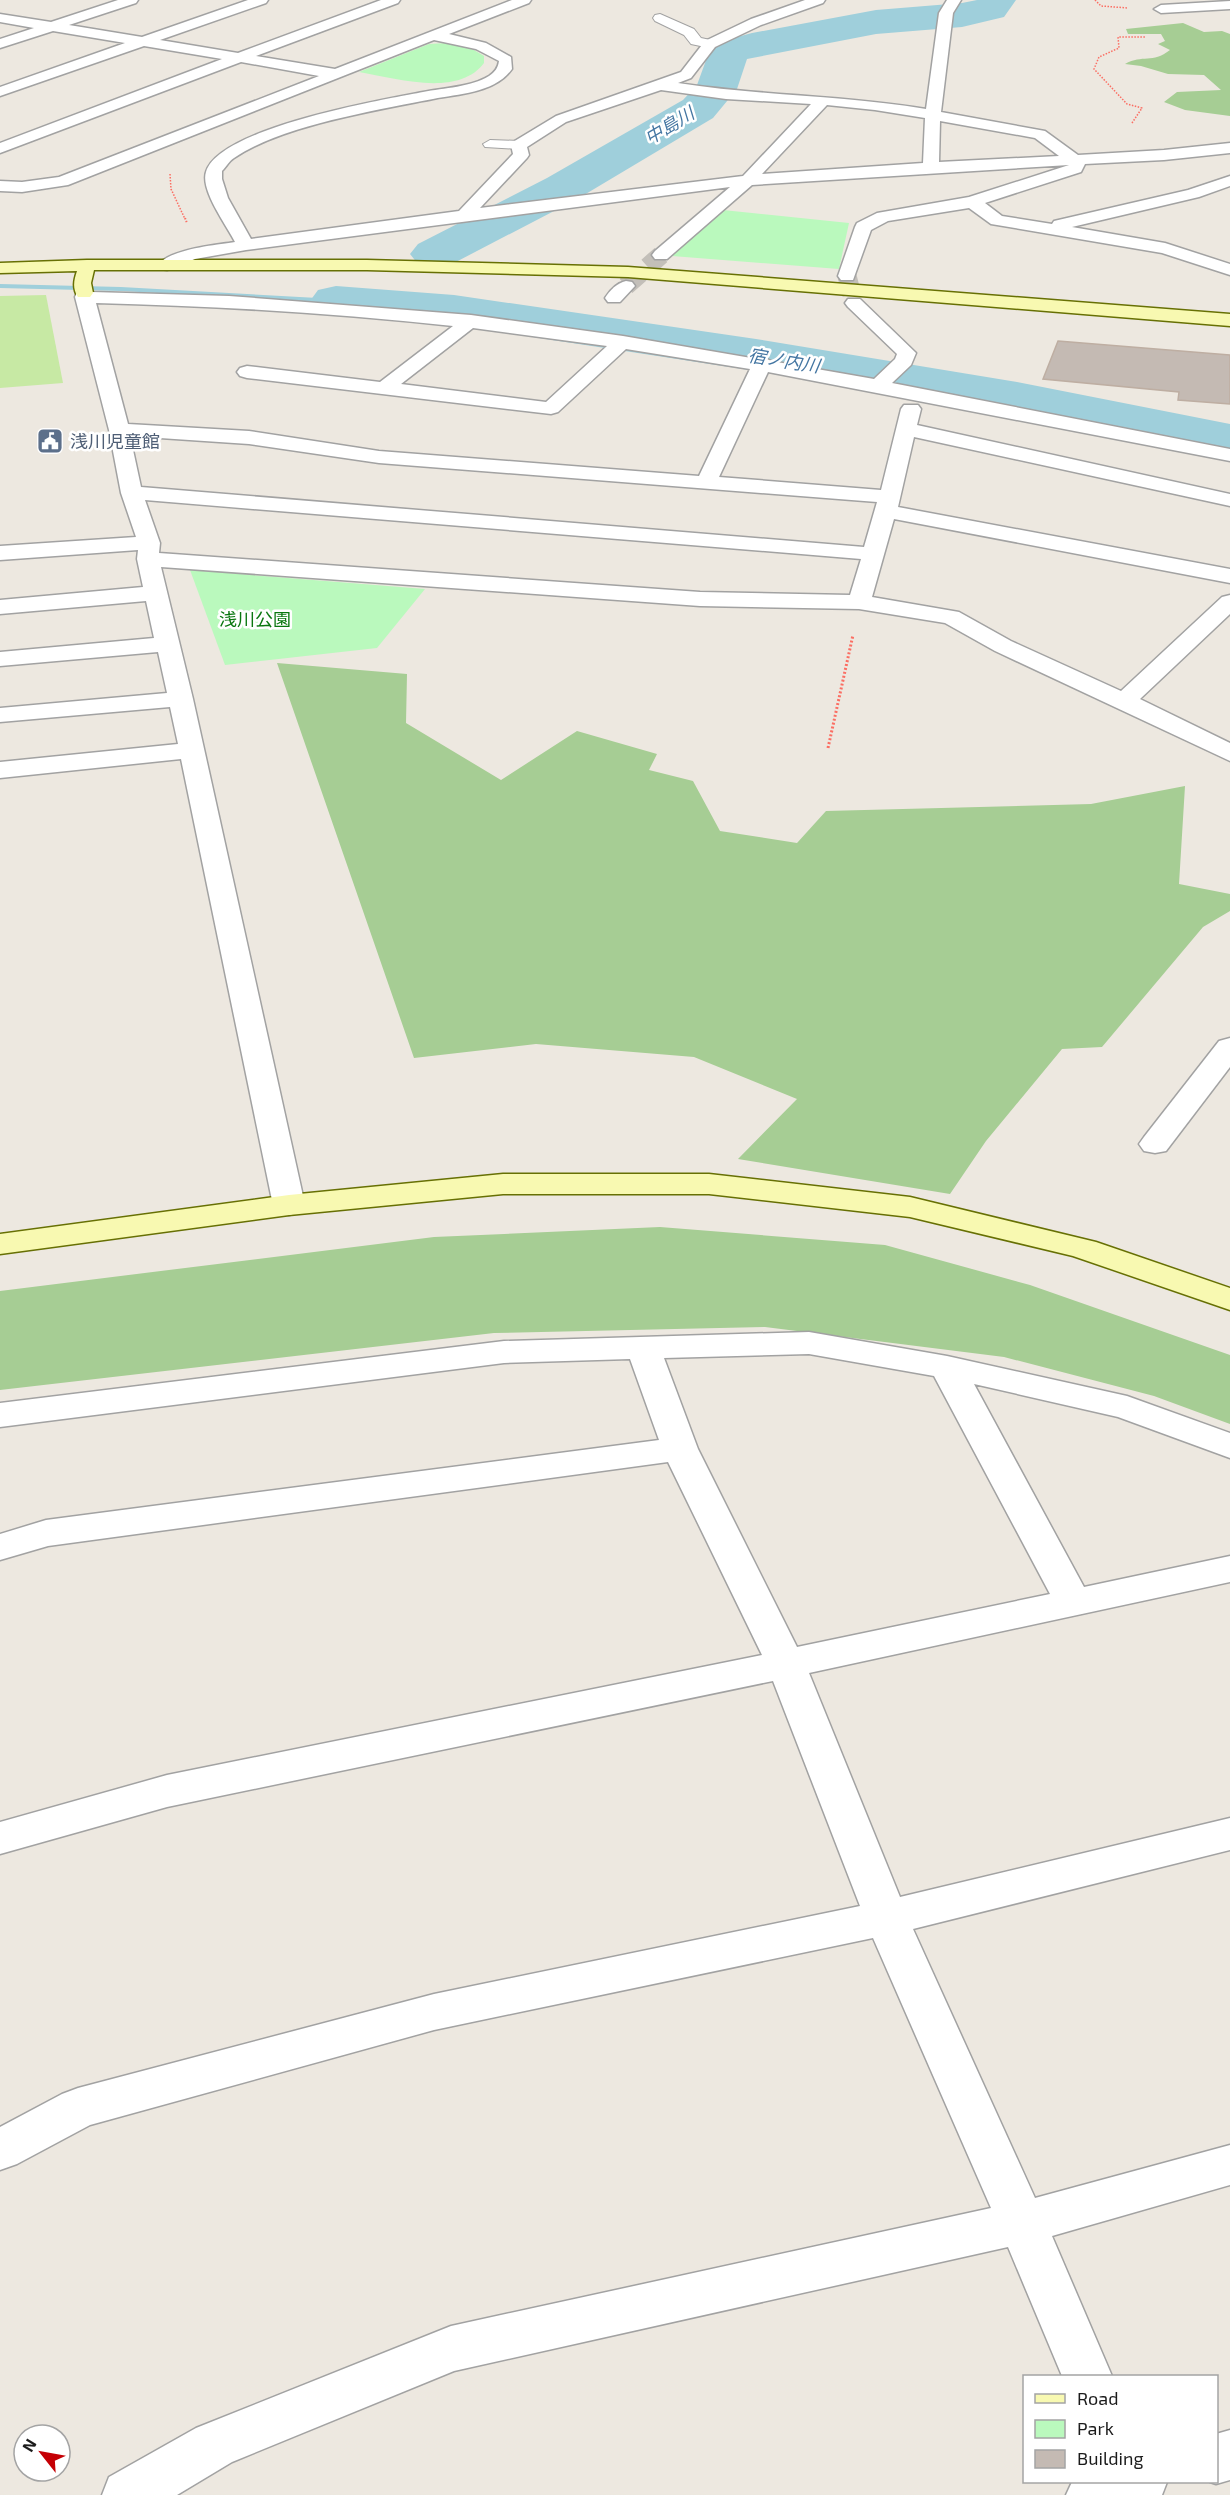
<svg xmlns="http://www.w3.org/2000/svg" width="1230" height="2495" font-family="'Exo 2','Noto Sans JP',sans-serif">
<style>
.grass{fill:#c7e9a4}
.forest{fill:#a6cd94}
.park{fill:#baf9bd}
.lines{fill:none;stroke-linecap:round;stroke-linejoin:round}
.stream{fill:#9fcfdb;fill-rule:evenodd}
.river{fill:#9fcfdb;fill-rule:evenodd}
.building{fill:#c4bab3;stroke:#beaea2;stroke-width:1.5}
.street-tunnel{stroke:#c3bfb9;stroke-width:19;stroke-dasharray:19 10;stroke-linecap:butt}
.lane-casing{stroke:#a2a2a2;stroke-width:2}
.street-casing{stroke:#a2a2a2;stroke-width:3}
.secondary-casing{stroke:#677004;stroke-width:3}
.path-far2{stroke:#fb6e63;stroke-width:1.5;stroke-dasharray:1.5 1.5;stroke-linecap:butt}
.path-far1{stroke:#fb6e63;stroke-width:2;stroke-dasharray:1.5 1.5;stroke-linecap:butt}
.path{stroke:#fb6e63;stroke-width:3;stroke-dasharray:2 2;stroke-linecap:butt}
.lane{fill:#fff;fill-rule:evenodd}
.street{fill:#fff;fill-rule:evenodd}
.secondary{fill:#f8f9b1;fill-rule:evenodd}
.labels{text-anchor:middle;dominant-baseline:central;stroke-width:5;stroke-linejoin:round;paint-order:stroke}
.far-water-label{font-size:18px;font-style:italic;fill:#4476a2;stroke:#fff}
.far-service-label{font-size:18px;fill:#4e5e75;stroke:#fff;text-anchor:start}
.far-park-label{font-size:18px;fill:#0a7710;stroke:#fff}
</style>
<rect width="100%" height="100%" fill="#ede8e0"/>
<polygon class="grass" points="46,295 63,383 0,388 0,296"/>
<g class="forest">
<path d="M1183,23L1204,32L1222,31L1230,34V116L1185,110L1164,102L1177,92L1221,90L1204,75L1168,74L1141,66L1125,64C1143,54 1152,64 1170,50L1158,44L1165,41L1161,34H1128L1126,29Z"/>
<polygon points="277,663 407,674 406,723 501,780 577,731 657,754 649,770 693,781 720,831 797,843 826,811 1091,804 1185,786 1179,884 1230,894 1230,911 1203,927 1102,1047 1062,1049 986,1141 950,1194 738,1159 797,1099 694,1057 536,1044 414,1058"/>
<polygon points="660,1227 885,1245 1030,1285 1230,1355 1230,1424 1154,1396 1004,1357 765,1327 494,1333 0,1390 0,1291 434,1237"/>
</g>
<g class="park">
<path d="M447,43L474,50L484,56V63C458,98 395,78 359,72L429,44Z"/>
<polygon points="723,210 849,223 839,269 672,256"/>
<polygon points="190,570 425,589 377,648 225,665"/>
</g>
<g class="lines">
<polygon class="stream" points="0,284 121,287 336,299 340,301 336,303 121,291 0,288"/>
<g class="river">
<polygon points="977,0 1016,0 1004,17 962,27 876,34 747,59 737,89 713,118 579,198 452,264 435,269 418,264 410,254 418,244 547,178 683,100 697,85 709,52 715,43 752,33 876,10 962,3"/>
<polygon points="336,286 454,295 756,339 1017,382 1230,424 1230,458 1017,416 756,371 454,325 336,316 318,312 310,301 318,290"/>
</g>
</g>
<polygon class="building" points="1058,341 1230,355 1230,404 1178,400 1179,392 1043,379"/>
<g class="lines">
<g class="street-tunnel">
<polyline points="847,276 854,303"/>
<polyline points="626,286 661,255"/>
</g>
<defs>
<g id="lane">
<polygon points="660,14 694,29 701,38 715,41 717,44 710,48 691,44 684,35 655,21 653,18 655,15"/>
<polygon points="490,140 519,141 526,145 519,149 485,147 483,144"/>
</g>
<g id="street">
<path d="M118,0H138L136,3L69,25L142,37L248,0H268L266,3L160,40L238,53L381,0H400L398,3L256,56L335,69L512,0H531L529,3L449,34L486,43L511,57L512,69C495,93 459,94 433,99C377,110 280,126 234,158C229,161 226,167 222,171V179L228,198L251,239L459,211L513,154L511,145L513,142L556,116L681,72L705,41L751,19L805,0H825L823,3L761,25L715,47L691,78L678,83C760,96 844,95 926,109L939,13L947,0H961L953,13L941,112L1045,131L1078,155L1164,150L1230,143V153L1164,160L1085,164L1081,172L985,203L1002,216L1052,224L1054,221L1188,190L1230,176V186L1199,197L1072,227L1165,243L1230,264V275L1162,253L991,224L969,208L888,221L871,230L853,280H841L838,276L855,227L857,223L877,213L969,197L1069,165L752,185L667,259H655L652,255L655,251L730,187L246,250L195,259L167,270L161,269L158,265C170,249 216,245 235,242C227,226 200,190 206,172C219,128 381,100 423,92C444,88 471,87 489,76C495,72 498,68 499,61L476,49L434,40L68,185L22,192L0,191V181L22,182L59,177L319,76L241,62L0,153V143L222,59L144,46L0,96V87L125,43L53,31L0,48V39L34,28L0,22V14L51,22ZM661,90L726,99L811,104L743,176L480,208L527,158L529,155L527,147L566,122ZM827,105L875,110L925,118L923,163L762,174ZM940,121L1035,138L1059,156L939,162Z"/>
<polygon points="1230,1 1230,9 1161,13 1154,9 1161,5"/>
<path d="M626,281L632,282L635,286L620,302H608L605,298C610,290 617,283 626,281Z"/>
<path d="M84,288L92,292L229,296L471,315L623,336L757,359L763,357L771,361L874,379L895,359L897,354L848,307L845,303L848,299H860L916,353L911,365L892,383L1230,449V461L768,372L719,477L881,490L901,409L904,405H918L921,409L917,425L1230,494V506L914,437L898,507L1230,569V583L894,519L872,597L959,612L1011,641L1121,691L1222,597L1230,595V614L1140,699L1230,743V761L995,651L945,623L859,609L700,606L161,567L193,699L305,1205L300,1212L289,1215L278,1212L273,1205L181,759L0,778V762L178,744L170,707L0,722V708L167,693L158,652L0,666V652L154,638L146,601L0,614V600L143,587L137,559L138,550L0,560V546L136,537L121,493L109,430L75,297L78,289ZM96,303C215,306 334,313 453,326L380,382L247,366L240,368L237,372L240,376L247,378L551,414L558,412L626,349L750,369L699,476L379,451L249,431L128,424ZM473,328L607,346L546,402L401,384ZM130,436L249,444L379,463L877,502L864,547L141,487ZM145,500L861,559L850,595L700,592L159,553L160,543Z"/>
<polygon points="1230,1038 1230,1067 1166,1151 1155,1153 1144,1151 1139,1144 1144,1137 1219,1041"/>
<path d="M809,1332L947,1356L1127,1396L1230,1433V1458L1118,1417L974,1384L1084,1587L1230,1556V1582L809,1673L900,1897L1230,1818V1850L913,1929L1035,2198L1230,2145V2185L1052,2236L1112,2376H1062L1008,2247L454,2371L232,2462L177,2495H102L109,2477L196,2428L451,2326L991,2208L873,1938L434,2030L90,2125L17,2164L0,2170V2127L62,2094L78,2088L434,1994L860,1906L773,1681L167,1807L0,1854V1822L167,1775L762,1655L668,1462L48,1546L0,1560V1534L46,1520L659,1440L630,1359L504,1363L0,1427V1403L504,1341ZM809,1354L934,1376L1050,1594L797,1647L698,1449L664,1358Z"/>
<polygon points="1230,2430 1230,2480 1216,2484 1210,2482 1216,2482 1216,2434"/>
<polygon points="1072,2482 1167,2482 1162,2495 1066,2495"/>
</g>
<g id="secondary">
<path d="M87,260H367L628,267L1230,314V326L628,277L367,270H94L91,283L93,293L90,297H78C72,288 74,280 77,271L0,273V263Z"/>
<polygon points="503,1174 709,1174 910,1197 1096,1242 1230,1288 1230,1310 1073,1256 910,1217 709,1194 503,1194 289,1215 0,1254 0,1234 289,1195"/>
</g>
</defs>
<use href="#lane" class="lane-casing"/>
<use href="#street" class="street-casing"/>
<use href="#secondary" class="secondary-casing"/>
<g class="path-far2">
<polyline points="1095,0 1101,6 1128,8"/>
<polyline points="1132,123 1142,108 1127,104 1094,69 1099,57 1119,48 1118,37 1145,37"/>
<polyline points="170,174 171,189 185,219"/>
</g>
<polyline class="path-far1" points="185,218 187,223"/>
<polyline class="path" points="828,748 853,635"/>
<use href="#lane" class="lane"/>
<use href="#street" class="street"/>
<use href="#secondary" class="secondary"/>
</g>
<defs>
<symbol id="civic-square" viewBox="-11 -11 22 22"><rect x="-9" y="-9" width="18" height="18" rx="4" fill="#5c6f8a" stroke="#fff"/><path d="M-.6-6.5H3V-4.5H.6V-3L4-1V1h2V6H-6V1h2V-1L-.6-3ZM-1.2 2.5V6h2.4V2.5Z" fill="#fff"/></symbol>
</defs>
<g fill-rule="evenodd">
<use href="#civic-square" x="35" y="426" width="30" height="30"/>
</g>
<g class="labels">
<g class="far-water-label">
<text transform="translate(669 125) rotate(-31)">中島川</text>
<text transform="translate(784 360) rotate(9)">宿ノ内川</text>
</g>
<g class="far-service-label">
<text x="70" y="441">浅川児童館</text>
</g>
<g class="far-park-label">
<text x="255" y="619">浅川公園</text>
</g>
</g>
<rect x="1023" y="2375" width="195" height="108" fill="#ffffff" stroke="#a4a4a4" stroke-width="1.5"/>
<rect x="1035" y="2394" width="30" height="9" fill="#f8f9b1" stroke="#a4a4a4" stroke-width="1.5"/>
<text x="1077" y="2405" font-size="18" fill="#1b1b1b">Road</text>
<rect x="1035" y="2420" width="30" height="18" fill="#baf9bd" stroke="#a4a4a4" stroke-width="1.5"/>
<text x="1077" y="2435" font-size="18" fill="#1b1b1b">Park</text>
<rect x="1035" y="2450" width="30" height="18" fill="#c4bab3" stroke="#a4a4a4" stroke-width="1.5"/>
<text x="1077" y="2465" font-size="18" fill="#1b1b1b">Building</text>
<g transform="translate(42 2453) rotate(301)"><circle r="28" fill="#ffffff" stroke="#a4a4a4" stroke-width="1.5"/>
<path d="M0-4.5L10 22L0 15L-10 22Z" fill="#c50005"/>
<text y="-9" font-size="16" font-weight="bold" text-anchor="middle" fill="#1b1b1b">N</text>
</g>
</svg>
